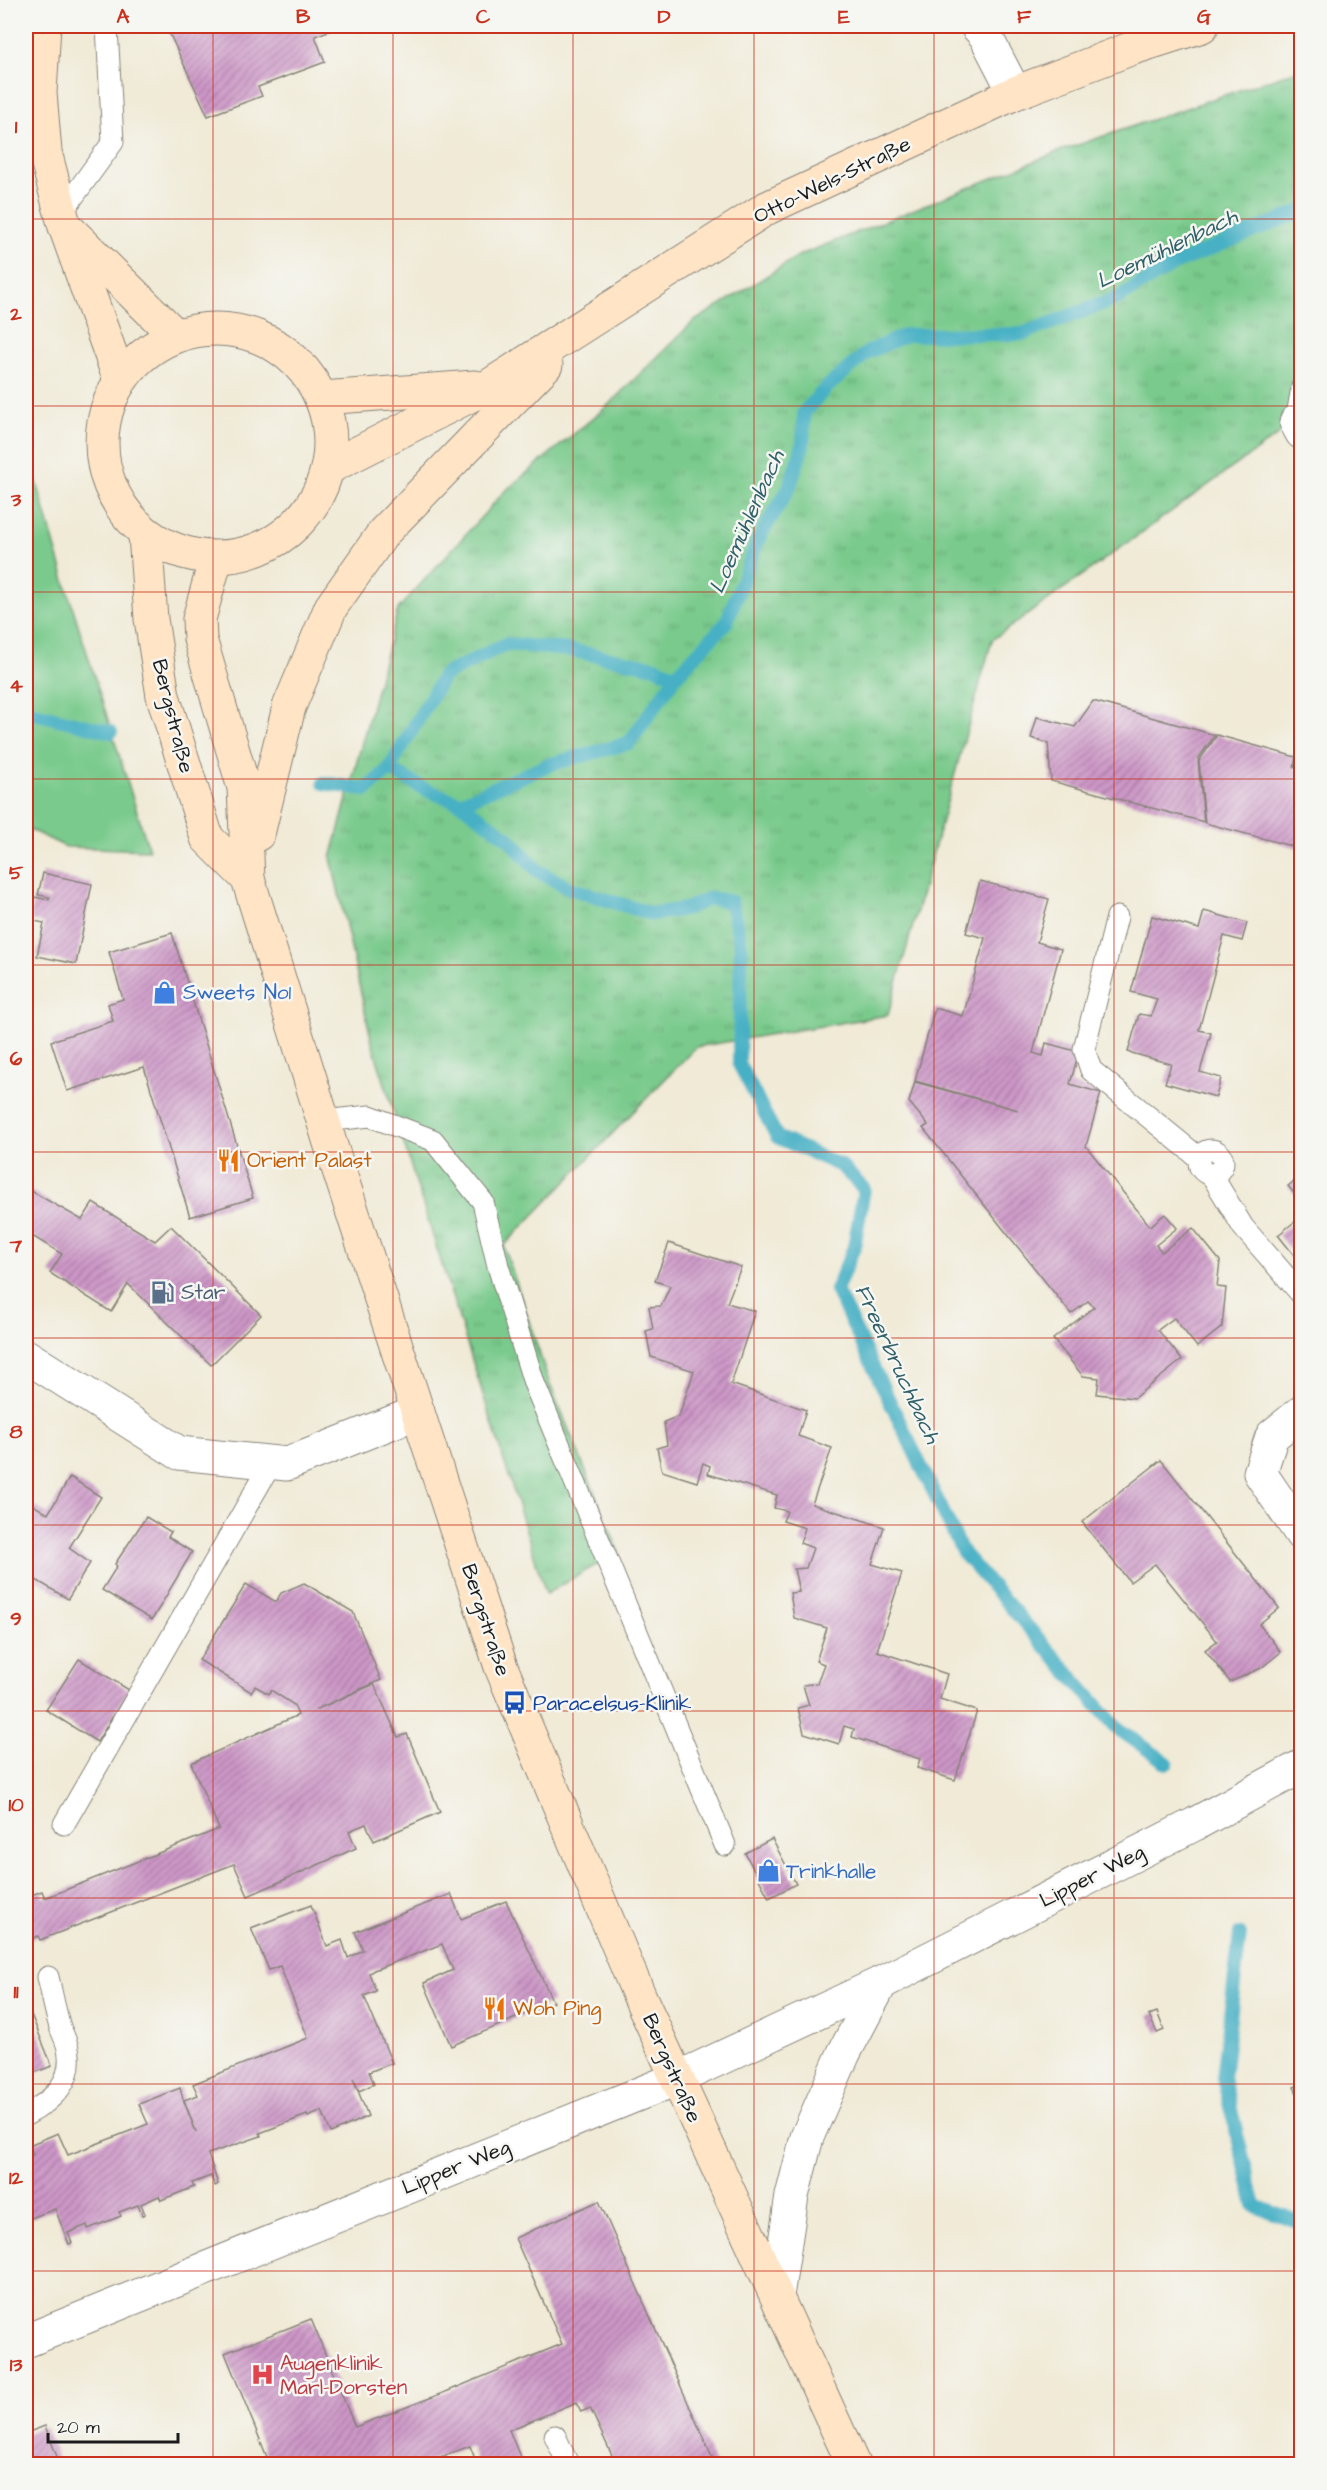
<svg xmlns="http://www.w3.org/2000/svg" width="1327" height="2490" font-family="'Architects Daughter',sans-serif">
<style>
.grass{fill:#79ca8c;stroke:#4a7354;stroke-width:1.5}
.park{fill:url(#park-tufts);stroke:#4a7354;stroke-width:1.5}
.lines{fill:none;stroke-linecap:round;stroke-linejoin:round}
.stream{stroke:#46b0c5;stroke-width:14}
.building{fill:url(#building-hatch)}
.service-casing{stroke:#868379;stroke-width:23}
.minor-casing{stroke:#868379;stroke-width:35}
.tertiary-casing{stroke:#868379;stroke-width:35}
.secondary-casing{stroke:#868379;stroke-width:35}
.service{stroke:#fff;stroke-width:21}
.minor{stroke:#fff;stroke-width:33}
.tertiary{stroke:#fff;stroke-width:33}
.secondary{stroke:#ffe4c6;stroke-width:33}
.grid{fill:none;stroke:#c8321e;stroke-width:1.5;stroke-opacity:0.55}
.labels{text-anchor:middle;dominant-baseline:central;stroke-width:5;stroke-linejoin:round;paint-order:stroke}
.street-label{font-size:21px;fill:#1c1c1c;stroke:#f6f6f2}
.shop-label{font-size:21px;fill:#366cbe;stroke:#f6f6f2;text-anchor:start}
.food-label{font-size:21px;fill:#c56008;stroke:#f6f6f2;text-anchor:start}
.service-label{font-size:21px;fill:#4e5e75;stroke:#f6f6f2;text-anchor:start}
.transit-label{font-size:21px;fill:#164399;stroke:#f6f6f2;text-anchor:start}
.health-label{font-size:21px;fill:#be3a42;stroke:#f6f6f2;text-anchor:start}
.water-label{font-size:22px;font-style:italic;fill:#2f5f68;stroke:#f6f6f2}
.neatline{fill:none;stroke:#c8321e;stroke-width:2}
.grid-label{font-size:20px;text-anchor:middle;font-weight:bold;fill:#c8321e}
</style>
<defs>
<pattern id="park-tufts" width="24" height="20" patternUnits="userSpaceOnUse" patternTransform="scale(1.5)"><rect width="24" height="20" fill="#79ca8c"/><path d="M3 7l-1-3M5 7V3M7 7l1-3M15 17l-1-3M17 17v-4M19 17l1-3" fill="none" stroke="#68ad78"/></pattern>
<pattern id="building-hatch" width="6" height="6" patternUnits="userSpaceOnUse" patternTransform="scale(1.5)"><rect width="6" height="6" fill="#cd97c7"/><path d="M-1 1l2-2M0 6l6-6M5 7l2-2" fill="none" stroke="#a67aa1"/></pattern>
</defs>
<rect width="100%" height="100%" fill="#f6f6f2"/>
<filter id="ink" filterUnits="userSpaceOnUse"><feTurbulence type="fractalNoise" baseFrequency=".0167" numOctaves="2"/><feDisplacementMap in="SourceGraphic" scale="12" xChannelSelector="R" yChannelSelector="G"/><feConvolveMatrix kernelMatrix="1 2 1 2 8 2 1 2 1" color-interpolation-filters="sRGB"/></filter>
<filter id="wash" filterUnits="userSpaceOnUse"><feTurbulence type="fractalNoise" baseFrequency=".008" numOctaves="4" result="noise"/><feDisplacementMap in="SourceGraphic" scale="24" xChannelSelector="R" yChannelSelector="G"/><feGaussianBlur stdDeviation="1.35" result="paint"/><feColorMatrix in="noise" values="0 0 0 0 0 0 0 0 0 0 0 0 0 0 0 0 0 1.4 0 .05"/><feComposite in="paint" operator="in"/></filter>
<g filter="url(#wash)">
<rect width="100%" height="100%" fill="#f0ead6"/>
<polygon class="grass" points="26,444 71,602 149,850 66,847 26,828"/>
<polygon class="park" points="1301,69 1302,387 1296,422 992,640 888,1015 696,1047 504,1246 549,1382 619,1552 546,1594 372,1043 331,858 398,609 505,491 605,408 693,322 800,255 1060,151"/>
<g class="lines">
<g class="stream">
<polyline points="26,711 111,732"/>
<polyline points="389,769 426,790 460,803 548,765 629,743 676,676"/>
<polyline points="324,783 366,790 389,769 444,675 506,644 569,650 655,667 676,676 726,623 758,540 789,488 803,445 804,412 826,388 868,352 906,335 1022,334 1118,298 1176,263 1302,211"/>
<polyline points="460,803 508,838 538,871 569,888 652,914 686,909 710,898 731,902 741,946 739,1064 777,1137 841,1166 864,1189 854,1247 836,1290 963,1553 1117,1728 1167,1763"/>
<polyline points="1240,1934 1223,2078 1255,2206 1302,2223"/>
</g>
</g>
<g id="blocks">
<g class="building">
<polygon points="166,26 342,26 315,36 325,62 258,87 262,96 208,116"/>
<polygon points="1093,701 1215,735 1198,759 1204,822 1051,781 1048,743 1031,738 1037,717 1075,727"/>
<polygon points="1217,735 1296,757 1294,767 1302,771 1302,849 1205,823 1199,761"/>
<polygon points="43,873 92,884 76,964 37,956 44,923 30,920 34,897 49,900 50,897 38,895"/>
<polygon points="980,881 1049,899 1037,942 1061,949 1033,1053 1043,1056 1046,1043 1079,1052 1070,1084 1101,1093 1086,1146 1150,1226 1165,1214 1177,1228 1156,1245 1162,1252 1193,1228 1220,1261 1217,1287 1226,1288 1222,1327 1197,1347 1174,1318 1158,1330 1182,1360 1134,1398 1097,1394 1099,1378 1083,1376 1053,1339 1094,1307 1088,1301 1071,1314 923,1128 928,1125 909,1102 915,1082 1018,1110 915,1081 935,1008 963,1016 985,938 966,933"/>
<polygon points="1204,911 1247,923 1242,941 1224,936 1199,1030 1211,1033 1200,1072 1221,1078 1216,1097 1165,1083 1171,1064 1128,1052 1139,1014 1151,1016 1157,999 1131,992 1152,916 1199,929"/>
<polygon points="172,933 253,1198 190,1217 144,1067 67,1091 51,1041 113,1021 108,1004 123,999 109,952"/>
<polygon points="1302,1175 1302,1203 1288,1186"/>
<polygon points="26,1188 82,1220 93,1203 155,1241 171,1226 261,1315 211,1365 128,1284 111,1312 50,1273 62,1254 29,1234 26,1239"/>
<polygon points="1302,1216 1302,1265 1278,1235"/>
<polygon points="669,1243 741,1267 727,1303 755,1311 731,1384 806,1410 798,1436 832,1448 812,1504 884,1527 872,1564 902,1573 877,1651 947,1674 940,1699 977,1711 955,1780 917,1768 920,1759 852,1737 854,1729 844,1726 839,1744 804,1733 798,1708 809,1705 803,1685 817,1683 824,1664 816,1661 827,1628 794,1618 790,1593 799,1592 794,1569 806,1568 813,1548 800,1543 805,1528 783,1521 787,1511 774,1508 777,1495 708,1474 710,1466 703,1463 697,1482 662,1471 657,1448 667,1445 664,1422 679,1416 694,1371 651,1357 646,1331 653,1329 649,1307 661,1306 670,1286 655,1281"/>
<polygon points="1161,1460 1279,1608 1259,1624 1281,1652 1261,1668 1230,1682 1205,1650 1217,1641 1155,1564 1130,1582 1082,1522"/>
<polygon points="70,1477 101,1497 69,1548 90,1563 68,1599 26,1574 26,1540 34,1527 26,1522 26,1498 29,1500 28,1502 48,1514"/>
<polygon points="146,1517 171,1532 168,1537 192,1552 152,1620 102,1590 117,1566 115,1564"/>
<polygon points="304,1583 353,1612 381,1680 315,1710 374,1684 398,1737 407,1734 440,1812 374,1841 366,1824 349,1831 356,1848 248,1896 234,1864 40,1940 38,1936 26,1941 26,1897 42,1891 45,1898 219,1829 191,1763 298,1715 294,1705 271,1690 269,1694 255,1686 251,1692 199,1660 246,1584 276,1602 281,1593"/>
<polygon points="79,1659 129,1690 97,1742 46,1710"/>
<polygon points="772,1839 796,1884 769,1898 745,1853"/>
<polygon points="451,1894 461,1919 506,1901 553,2002 451,2046 424,1983 453,1970 442,1944 374,1970 369,1973 376,1991 364,1996 392,2063 369,2072 374,2084 359,2091 353,2078 368,2116 331,2133 322,2111 308,2117 307,2115 260,2133 261,2136 208,2154 218,2184 215,2186 211,2176 192,2183 194,2187 161,2200 159,2196 141,2204 145,2214 142,2215 138,2205 119,2212 121,2216 88,2229 87,2225 68,2233 72,2243 69,2244 55,2209 26,2220 26,2157 33,2154 29,2145 58,2133 68,2155 148,2124 139,2104 180,2088 183,2099 196,2132 184,2100 198,2095 193,2084 308,2038 280,1966 269,1970 251,1928 311,1905 327,1946 342,1940 348,1958 363,1950 355,1932"/>
<polygon points="26,2002 52,2066 26,2076"/>
<polygon points="1157,2012 1164,2030 1157,2033 1149,2015"/>
<polygon points="1302,2083 1302,2103 1294,2087"/>
<polygon points="599,2201 715,2464 616,2464 590,2408 581,2412 577,2402 509,2430 523,2464 477,2464 470,2446 422,2464 264,2464 269,2462 225,2353 311,2319 355,2427 448,2391 562,2344 515,2238"/>
<polygon points="45,2426 60,2464 26,2464 26,2433"/>
</g>
</g>
</g>
<g filter="url(#ink)">
<use href="#blocks" fill-opacity="0" stroke="#868379" stroke-width="1.5"/>
<g class="lines">
<defs>
<g id="service">
<polyline points="62,212 113,142 107,26"/>
<polyline points="1296,422 1302,387"/>
<polyline points="1117,917 1084,1049 1091,1070 1199,1158"/>
<polyline points="324,1121 370,1116 433,1140 483,1202 498,1266 534,1383 725,1845"/>
<circle cx="1211" cy="1162" r="12"/>
<polyline points="1211,1174 1243,1227 1302,1295"/>
<polyline points="64,1824 272,1462"/>
<path d="M26,2115C52,2101 75,2081 68,2049C67,2042 63,2035 60,2027C55,2011 52,1994 48,1977"/>
<polyline points="555,2436 568,2464"/>
</g>
<g id="minor">
<polyline points="977,26 985,35 1015,93"/>
<polyline points="1296,422 1302,433"/>
<polyline points="26,1356 179,1453 287,1464 418,1412"/>
<polyline points="1302,1412 1272,1436 1260,1473 1302,1535"/>
<polyline points="676,2079 881,1983 1195,1824 1302,1766"/>
<polyline points="777,2296 792,2196 807,2137 844,2053 881,1983"/>
</g>
<polyline id="tertiary" points="26,2341 676,2079"/>
<g id="secondary">
<polyline points="44,26 40,93 45,152 64,224 120,380"/>
<polyline points="70,231 175,335"/>
<circle cx="216" cy="443" r="114"/>
<polyline points="322,398 475,387"/>
<polyline points="328,468 489,386 767,208 1015,93 1130,49 1202,26"/>
<polyline points="145,534 151,619 163,696 207,838 248,879"/>
<polyline points="216,558 199,619 200,639 244,788 248,879 331,1146 501,1667 639,1995 853,2464"/>
<polyline points="258,834 289,707 331,607 384,532 546,365"/>
</g>
</defs>
<use href="#service" class="service-casing"/>
<use href="#minor" class="minor-casing"/>
<use href="#tertiary" class="tertiary-casing"/>
<use href="#secondary" class="secondary-casing"/>
<use href="#service" class="service"/>
<use href="#minor" class="minor"/>
<use href="#tertiary" class="tertiary"/>
<use href="#secondary" class="secondary"/>
</g>
</g>
<path class="grid" d="M213,26V2464M393,26V2464M573,26V2464M754,26V2464M934,26V2464M1114,26V2464M26,219H1302M26,406H1302M26,592H1302M26,779H1302M26,965H1302M26,1152H1302M26,1338H1302M26,1525H1302M26,1711H1302M26,1898H1302M26,2084H1302M26,2271H1302"/>
<defs>
<symbol id="shop-bare" viewBox="-9 -9 18 18"><path d="M-5-2.5h2.3a2.7 3.5 0 0 1 5.4 0H5L5.5 6h-11ZM-1.5-2.5h3a1.5 2.3 0 0 0-3 0Z" fill="#3f7fe0" stroke="#f6f6f2" stroke-width="2.5" paint-order="stroke"/></symbol>
<symbol id="restaurant-bare" viewBox="-9 -9 18 18"><path d="M-5-6h1v4h1v-4h1v4h1v-4h1v5L-1.5 .5V6h-2V.5L-5-1ZM5-6V6H3V1.5H1.5Q1.5-4 5-6Z" fill="#e8710a" stroke="#f6f6f2" stroke-width="2.5" paint-order="stroke"/></symbol>
<symbol id="fuel-bare" viewBox="-9 -9 18 18"><path d="M-5.5-6h7V0h2V4h1.3V-2.5L3-4.5l.8-.8L6-3V5H2.5V1h-1V6h-7ZM-4.2-4.7v3.2H.2V-4.7Z" fill="#5c6f8a" stroke="#f6f6f2" stroke-width="2.5" paint-order="stroke"/></symbol>
<symbol id="bus-bare" viewBox="-9 -9 18 18"><path d="M-5-6H5V4H4V6H2V4H-2V6H-4V4H-5ZM-3.5-4V0h7V-4ZM-3.5 1.2v1.5H-2V1.2ZM2 1.2v1.5H3.5V1.2Z" fill="#1a4fb4" stroke="#f6f6f2" stroke-width="2.5" paint-order="stroke"/></symbol>
<symbol id="hospital-bare" viewBox="-9 -9 18 18"><path d="M-5-5h3v3.5h4V-5h3V5h-3V1.5h-4V5h-3Z" fill="#e0444e" stroke="#f6f6f2" stroke-width="2.5" paint-order="stroke"/></symbol>
</defs>
<g fill-rule="evenodd">
<use href="#shop-bare" x="148" y="976" width="33" height="33"/>
<use href="#restaurant-bare" x="212" y="1144" width="33" height="33"/>
<use href="#fuel-bare" x="146" y="1276" width="33" height="33"/>
<use href="#bus-bare" x="498" y="1686" width="33" height="33"/>
<use href="#shop-bare" x="752" y="1854" width="33" height="33"/>
<use href="#restaurant-bare" x="478" y="1992" width="33" height="33"/>
<use href="#hospital-bare" x="246" y="2358" width="33" height="33"/>
</g>
<g class="labels">
<g class="street-label">
<text transform="translate(832 180) rotate(-26)">Otto-Wels-Straße</text>
<text transform="translate(173 716) rotate(76)">Bergstraße</text>
<text transform="translate(486 1620) rotate(72)">Bergstraße</text>
<text transform="translate(1092 1876) rotate(-27)">Lipper Weg</text>
<text transform="translate(672 2068) rotate(66)">Bergstraße</text>
<text transform="translate(456 2167) rotate(-22)">Lipper Weg</text>
</g>
<g class="shop-label">
<text x="183" y="992">Sweets No1</text>
<text x="786" y="1871">Trinkhalle</text>
</g>
<g class="food-label">
<text x="247" y="1160">Orient Palast</text>
<text x="513" y="2008">Woh Ping</text>
</g>
<g class="service-label">
<text x="181" y="1292">Star</text>
</g>
<g class="transit-label">
<text x="533" y="1703">Paracelsus-Klinik</text>
</g>
<g class="health-label">
<text x="280" y="2363">Augenklinik<tspan x="280" dy="24">Marl-Dorsten</tspan></text>
</g>
<g class="water-label">
<text transform="translate(1167 249) rotate(-26)">Loemühlenbach</text>
<text transform="translate(747 522) rotate(-66)">Loemühlenbach</text>
<text transform="translate(897 1364) rotate(65)">Freerbruchbach</text>
</g>
</g>
<rect width="1327" height="2490" fill="none" stroke="#f6f6f2" stroke-width="66"/>
<path d="M48 2433v9h130v-9" fill="none" stroke="#1c1c1c" stroke-width="3"/>
<text x="57" y="2433" font-size="18" fill="#1c1c1c" stroke="#f6f6f2" stroke-width="4.5" paint-order="stroke">20 m</text>
<rect x="33" y="33" width="1261" height="2424" class="neatline"/>
<g class="grid-label">
<text x="123" y="23">A</text>
<text x="303" y="23">B</text>
<text x="483" y="23">C</text>
<text x="664" y="23">D</text>
<text x="844" y="23">E</text>
<text x="1024" y="23">F</text>
<text x="1204" y="23">G</text>
<text x="16" y="133">1</text>
<text x="16" y="320">2</text>
<text x="16" y="506">3</text>
<text x="16" y="692">4</text>
<text x="16" y="879">5</text>
<text x="16" y="1065">6</text>
<text x="16" y="1252">7</text>
<text x="16" y="1438">8</text>
<text x="16" y="1625">9</text>
<text x="16" y="1811">10</text>
<text x="16" y="1998">11</text>
<text x="16" y="2184">12</text>
<text x="16" y="2371">13</text>
</g>
</svg>
